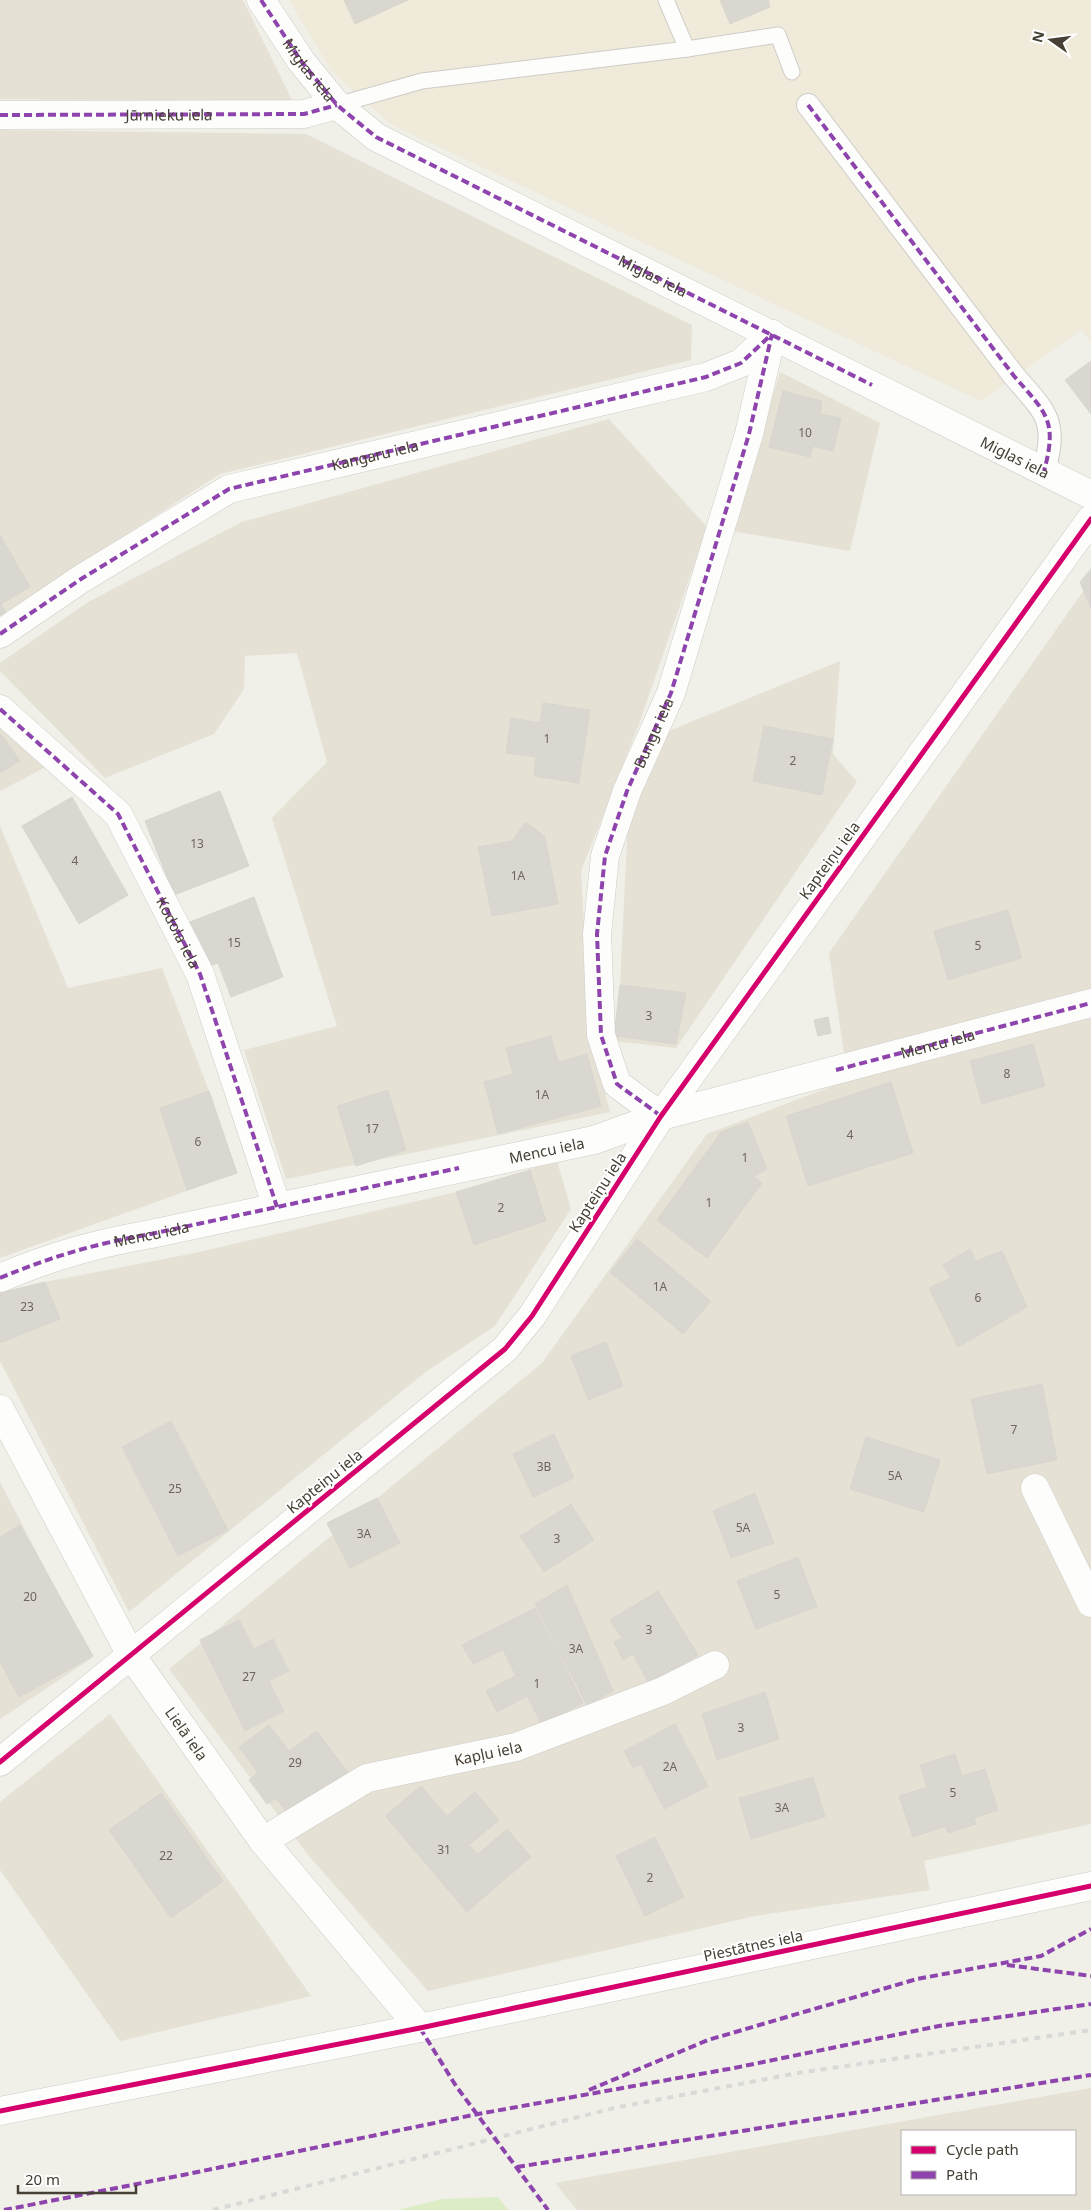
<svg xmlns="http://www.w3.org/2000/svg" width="1091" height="2210" font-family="'Noto Sans',sans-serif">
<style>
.residential{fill:#e5e1d5;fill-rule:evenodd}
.education{fill:#efeada}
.green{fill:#dcedc6}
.building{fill:#dad7d1;stroke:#d8d6ce}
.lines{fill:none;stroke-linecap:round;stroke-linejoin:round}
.service-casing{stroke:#ceccc6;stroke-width:17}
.pedestrian-casing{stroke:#ceccc6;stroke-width:24}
.minor-casing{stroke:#ceccc6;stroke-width:29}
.tertiary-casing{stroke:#ceccc6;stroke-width:29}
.service{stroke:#fdfdfc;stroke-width:15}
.pedestrian{stroke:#fdfdfc;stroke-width:22}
.minor{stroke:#fdfdfc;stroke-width:28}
.tertiary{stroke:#fdfdfc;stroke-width:28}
.rail{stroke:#d9d9d8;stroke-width:4;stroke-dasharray:6 6;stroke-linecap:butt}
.quiet{stroke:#8e44ad;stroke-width:4;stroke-dasharray:8 4;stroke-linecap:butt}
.cycleway-casing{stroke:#fff;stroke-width:8}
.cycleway{stroke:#d6006c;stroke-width:5}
.labels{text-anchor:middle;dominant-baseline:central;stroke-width:4;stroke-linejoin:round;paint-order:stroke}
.number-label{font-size:12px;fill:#6c665c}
.street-label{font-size:15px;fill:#464034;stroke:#fff}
</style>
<rect width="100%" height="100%" fill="#f0efe8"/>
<g class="residential">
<polygon points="0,0 243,0 293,102 0,99"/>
<polygon points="0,130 306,134 692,325 691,360 220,474 0,616"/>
<polygon points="780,372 880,423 850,551 732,531"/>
<polygon points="609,419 707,527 639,724 581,871 590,1038 610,1112 286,1179 244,1050 337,1026 272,818 327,762 297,653 245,656 244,689 214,734 105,778 0,671 0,663 88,602 242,522"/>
<polygon points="1091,580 1091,1824 924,1861 930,1890 755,1916 428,1991 308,1855 169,1669 542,1363 707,1134 848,1080 829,953"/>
<polygon points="840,661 833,754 857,782 676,1048 613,1041 620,985 628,820 664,733"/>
<polygon points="0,721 46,767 0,791"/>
<polygon points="0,826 68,988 162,968 209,1091 237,1173 0,1258"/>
<polygon points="557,1161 571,1209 495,1326 427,1371 129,1612 0,1361 0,1293 45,1282 195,1253 456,1192"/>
<polygon points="0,1482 92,1658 0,1719"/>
<polygon points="110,1714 311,1996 120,2041 0,1870 0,1802"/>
<path d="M1091,2088V2210H577L555,2183ZM902,2131H1075V2194H902Z"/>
</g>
<polygon class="education" points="289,0 1091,0 1091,341 1081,330 981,401 392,125 332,72"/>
<polygon class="green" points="498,2197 508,2210 397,2210 443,2199"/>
<g class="building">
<polygon points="344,0 408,0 355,24"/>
<polygon points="720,0 768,0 770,7 730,24"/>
<polygon points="1091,361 1091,414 1065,380"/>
<polygon points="783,391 822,401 820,414 841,418 833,451 813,446 810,457 769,447"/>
<polygon points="0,535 30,587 1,604 6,612 0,616"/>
<polygon points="1091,569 1091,608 1080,582"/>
<polygon points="543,703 590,710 579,783 534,776 536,757 506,753 511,718 540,723"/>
<polygon points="764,726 833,739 822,795 753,781"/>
<polygon points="0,733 20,761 0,773"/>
<polygon points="220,791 249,866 174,895 145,821"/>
<polygon points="72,797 128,895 79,924 22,826"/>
<polygon points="526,822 545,837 558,904 492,916 478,847 512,841"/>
<polygon points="254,897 283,977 231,997 218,963 207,967 190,922"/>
<polygon points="1008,910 1022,958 948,980 934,931"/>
<polygon points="620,985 686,993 676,1044 614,1036"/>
<polygon points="828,1017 831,1033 818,1036 814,1020"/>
<polygon points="551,1036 558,1062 587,1054 601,1106 498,1134 484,1082 513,1074 506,1048"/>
<polygon points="1033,1044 1045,1086 982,1104 970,1061"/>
<polygon points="891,1082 913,1153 808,1186 786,1116"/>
<polygon points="388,1090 406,1150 356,1166 337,1106"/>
<polygon points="209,1091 237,1173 187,1190 160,1108"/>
<polygon points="748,1122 767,1169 753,1177 711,1146 721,1132"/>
<polygon points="711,1146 762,1183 707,1258 657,1220"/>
<polygon points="530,1170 546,1221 474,1245 456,1192"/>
<polygon points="637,1239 711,1301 683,1334 610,1272"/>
<polygon points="970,1249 976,1261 1002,1251 1027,1307 958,1347 929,1288 951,1278 943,1265"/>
<polygon points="45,1282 60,1319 0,1343 0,1293"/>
<polygon points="606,1342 623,1386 588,1400 571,1356"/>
<polygon points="1042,1384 1057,1460 987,1474 971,1399"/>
<polygon points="171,1421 228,1530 178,1556 122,1447"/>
<polygon points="554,1434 574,1478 533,1497 513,1454"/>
<polygon points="866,1437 940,1460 924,1512 850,1489"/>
<polygon points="755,1493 774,1543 731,1558 713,1511"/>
<polygon points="377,1498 400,1543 350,1568 327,1523"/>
<polygon points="571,1504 594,1540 544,1572 520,1536"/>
<polygon points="20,1525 93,1656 19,1697 0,1662 0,1537"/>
<polygon points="798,1557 817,1607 756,1629 737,1581"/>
<polygon points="567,1585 613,1691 587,1705 535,1604"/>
<polygon points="658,1591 698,1655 649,1684 633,1654 623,1660 614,1642 622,1638 610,1620"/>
<polygon points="535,1608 559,1654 516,1676 503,1650 473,1664 462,1645"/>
<polygon points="239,1620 254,1649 273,1639 289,1671 269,1681 284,1711 245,1731 200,1640"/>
<polygon points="559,1654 583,1703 541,1723 527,1696 497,1712 486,1691"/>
<polygon points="765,1692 779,1739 717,1760 702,1714"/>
<polygon points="675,1724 708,1786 664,1809 641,1764 633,1768 624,1751"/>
<polygon points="269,1725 289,1751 317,1731 349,1774 291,1817 276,1798 267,1804 249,1780 258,1773 239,1747"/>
<polygon points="955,1754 962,1776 985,1769 998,1810 974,1818 976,1824 948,1833 946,1826 913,1837 899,1796 927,1787 920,1765"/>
<polygon points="813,1777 825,1817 751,1839 739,1798"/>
<polygon points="421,1786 447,1816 475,1792 499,1820 469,1845 478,1854 507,1829 531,1857 467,1912 385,1816"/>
<polygon points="161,1793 223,1881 171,1918 109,1830"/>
<polygon points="655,1837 684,1897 645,1916 616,1856"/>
</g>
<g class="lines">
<defs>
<g id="service">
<polyline points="666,0 687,49"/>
<polyline points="337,105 422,81 687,49 778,35 792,72"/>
</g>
<path id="pedestrian" d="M808,105L1014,376C1046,413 1058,420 1044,471"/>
<g id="minor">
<path id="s1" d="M261,0L301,61L337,105L376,137L1091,495"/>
<polyline points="0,115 304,114 337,105"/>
<polyline points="0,634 81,579 229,489 706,377 741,363 772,334"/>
<polyline points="0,709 118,814 200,974 277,1207"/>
<polyline points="661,1116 617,1084 601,1035 597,934 605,856 627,791 671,693 749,434 772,334"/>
<path id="s2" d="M0,1278C53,1256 94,1244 151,1234L594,1140L661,1116L1091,1003"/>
<path id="s3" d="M0,1409L131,1655L263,1841L420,2028"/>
<polyline points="1035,1488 1091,1603"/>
<path id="s4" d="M263,1841L367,1778L516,1747L663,1691L715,1665"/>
</g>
<g id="tertiary">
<polyline points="0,1762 505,1349 532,1316 661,1116 1091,519"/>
<polyline points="0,2111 420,2028 1091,1886"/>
</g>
</defs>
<use href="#service" class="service-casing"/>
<use href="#pedestrian" class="pedestrian-casing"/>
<use href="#minor" class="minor-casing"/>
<use href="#tertiary" class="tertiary-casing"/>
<use href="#service" class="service"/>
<use href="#pedestrian" class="pedestrian"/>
<use href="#minor" class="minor"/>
<use href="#tertiary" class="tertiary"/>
<polyline class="rail" points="213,2210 614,2108 798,2073 1091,2030"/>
<g class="quiet">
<path id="s5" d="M261,0L301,61L337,105L376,137L872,385"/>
<path d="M808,105L1014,376C1046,413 1058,420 1044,471"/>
<path id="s6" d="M0,115L304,114L337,105"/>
<path id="s7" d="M0,634L81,579L229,489L706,377L741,363L772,334"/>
<path id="s8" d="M0,709L118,814L200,974L277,1207"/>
<path id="s9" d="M836,1070L1091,1003"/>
<path id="s10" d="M661,1116L617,1084L601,1035L597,934L605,856L627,791L671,693L749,434L772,334"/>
<path d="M0,1278C53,1256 94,1244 151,1234L459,1168"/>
<polyline points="1007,1965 1091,1976"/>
<polyline points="420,2028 456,2086 548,2210"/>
<polyline points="589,2090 708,2040 917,1979 1041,1956 1091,1929"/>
<polyline points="517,2167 1091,2075"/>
<polyline points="4,2210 183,2175 478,2114 734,2068 939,2026 1091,2004"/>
</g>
<defs>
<g id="cycleway">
<polyline points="0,1762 505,1349 532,1316 661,1116 1091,519"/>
<polyline points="0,2111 420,2028 1091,1886"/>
</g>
</defs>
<use href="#cycleway" class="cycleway-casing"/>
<use href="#cycleway" class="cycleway"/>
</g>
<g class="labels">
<g class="number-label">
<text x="805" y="432">10</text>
<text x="547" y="738">1</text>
<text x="793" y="760">2</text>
<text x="197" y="843">13</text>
<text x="75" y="860">4</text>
<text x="518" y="875">1A</text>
<text x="234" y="942">15</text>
<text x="978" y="945">5</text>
<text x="649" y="1015">3</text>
<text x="1007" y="1073">8</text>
<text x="542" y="1094">1A</text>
<text x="372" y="1128">17</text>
<text x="850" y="1134">4</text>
<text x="198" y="1141">6</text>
<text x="745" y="1157">1</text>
<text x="709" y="1202">1</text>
<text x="501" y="1207">2</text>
<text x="660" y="1286">1A</text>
<text x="978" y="1297">6</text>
<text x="27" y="1306">23</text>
<text x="1014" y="1429">7</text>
<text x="544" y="1466">3B</text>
<text x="895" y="1475">5A</text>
<text x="175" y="1488">25</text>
<text x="743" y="1527">5A</text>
<text x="364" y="1533">3A</text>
<text x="557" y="1538">3</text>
<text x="777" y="1594">5</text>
<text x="30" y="1596">20</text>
<text x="649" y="1629">3</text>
<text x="576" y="1648">3A</text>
<text x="249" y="1676">27</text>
<text x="537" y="1683">1</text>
<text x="741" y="1727">3</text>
<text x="295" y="1762">29</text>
<text x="670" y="1766">2A</text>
<text x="953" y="1792">5</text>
<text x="782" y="1807">3A</text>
<text x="444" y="1849">31</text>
<text x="166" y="1855">22</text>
<text x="650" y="1877">2</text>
</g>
<g class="street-label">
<text stroke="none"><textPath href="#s5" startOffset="85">Miglas iela</textPath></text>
<text stroke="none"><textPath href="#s6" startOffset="169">Jūrnieku iela</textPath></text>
<text stroke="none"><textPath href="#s5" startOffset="490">Miglas iela</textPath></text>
<text stroke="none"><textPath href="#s7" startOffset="421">Kangaru iela</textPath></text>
<text stroke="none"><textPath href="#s1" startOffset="895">Miglas iela</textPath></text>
<text stroke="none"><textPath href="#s10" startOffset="418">Bungu iela</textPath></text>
<text transform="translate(829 860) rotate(-54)">Kapteiņu iela</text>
<text stroke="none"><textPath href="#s8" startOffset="291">Kodola iela</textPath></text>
<text stroke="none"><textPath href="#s9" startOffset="105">Mencu iela</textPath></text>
<text stroke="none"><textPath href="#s2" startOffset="562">Mencu iela</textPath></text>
<text transform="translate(597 1192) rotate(-57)">Kapteiņu iela</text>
<text stroke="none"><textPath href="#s2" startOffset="158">Mencu iela</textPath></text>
<text transform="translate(324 1481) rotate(-39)">Kapteiņu iela</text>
<text stroke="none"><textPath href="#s3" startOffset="375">Lielā iela</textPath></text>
<text stroke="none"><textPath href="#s4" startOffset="245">Kapļu iela</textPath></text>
<text transform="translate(753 1945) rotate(-12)">Piestātnes iela</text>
</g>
</g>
<rect x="901" y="2130" width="175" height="65" fill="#ffffff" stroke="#b5b3ae"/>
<rect x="911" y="2146" width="25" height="8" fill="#d6006c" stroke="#b5b3ae"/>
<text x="946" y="2155" font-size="15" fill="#464034">Cycle path</text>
<rect x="911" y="2171" width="25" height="8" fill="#8e44ad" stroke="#b5b3ae"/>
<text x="946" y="2180" font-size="15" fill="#464034">Path</text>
<g transform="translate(1051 40) rotate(284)" stroke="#ffffff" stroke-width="4" paint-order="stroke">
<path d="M0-4L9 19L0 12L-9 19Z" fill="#464034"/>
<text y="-8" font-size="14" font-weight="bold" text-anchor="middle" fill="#464034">N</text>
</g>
<path d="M18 2185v8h118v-8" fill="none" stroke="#464034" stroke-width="2.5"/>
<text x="25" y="2185" font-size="15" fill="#464034" stroke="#ffffff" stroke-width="4" paint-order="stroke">20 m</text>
</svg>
